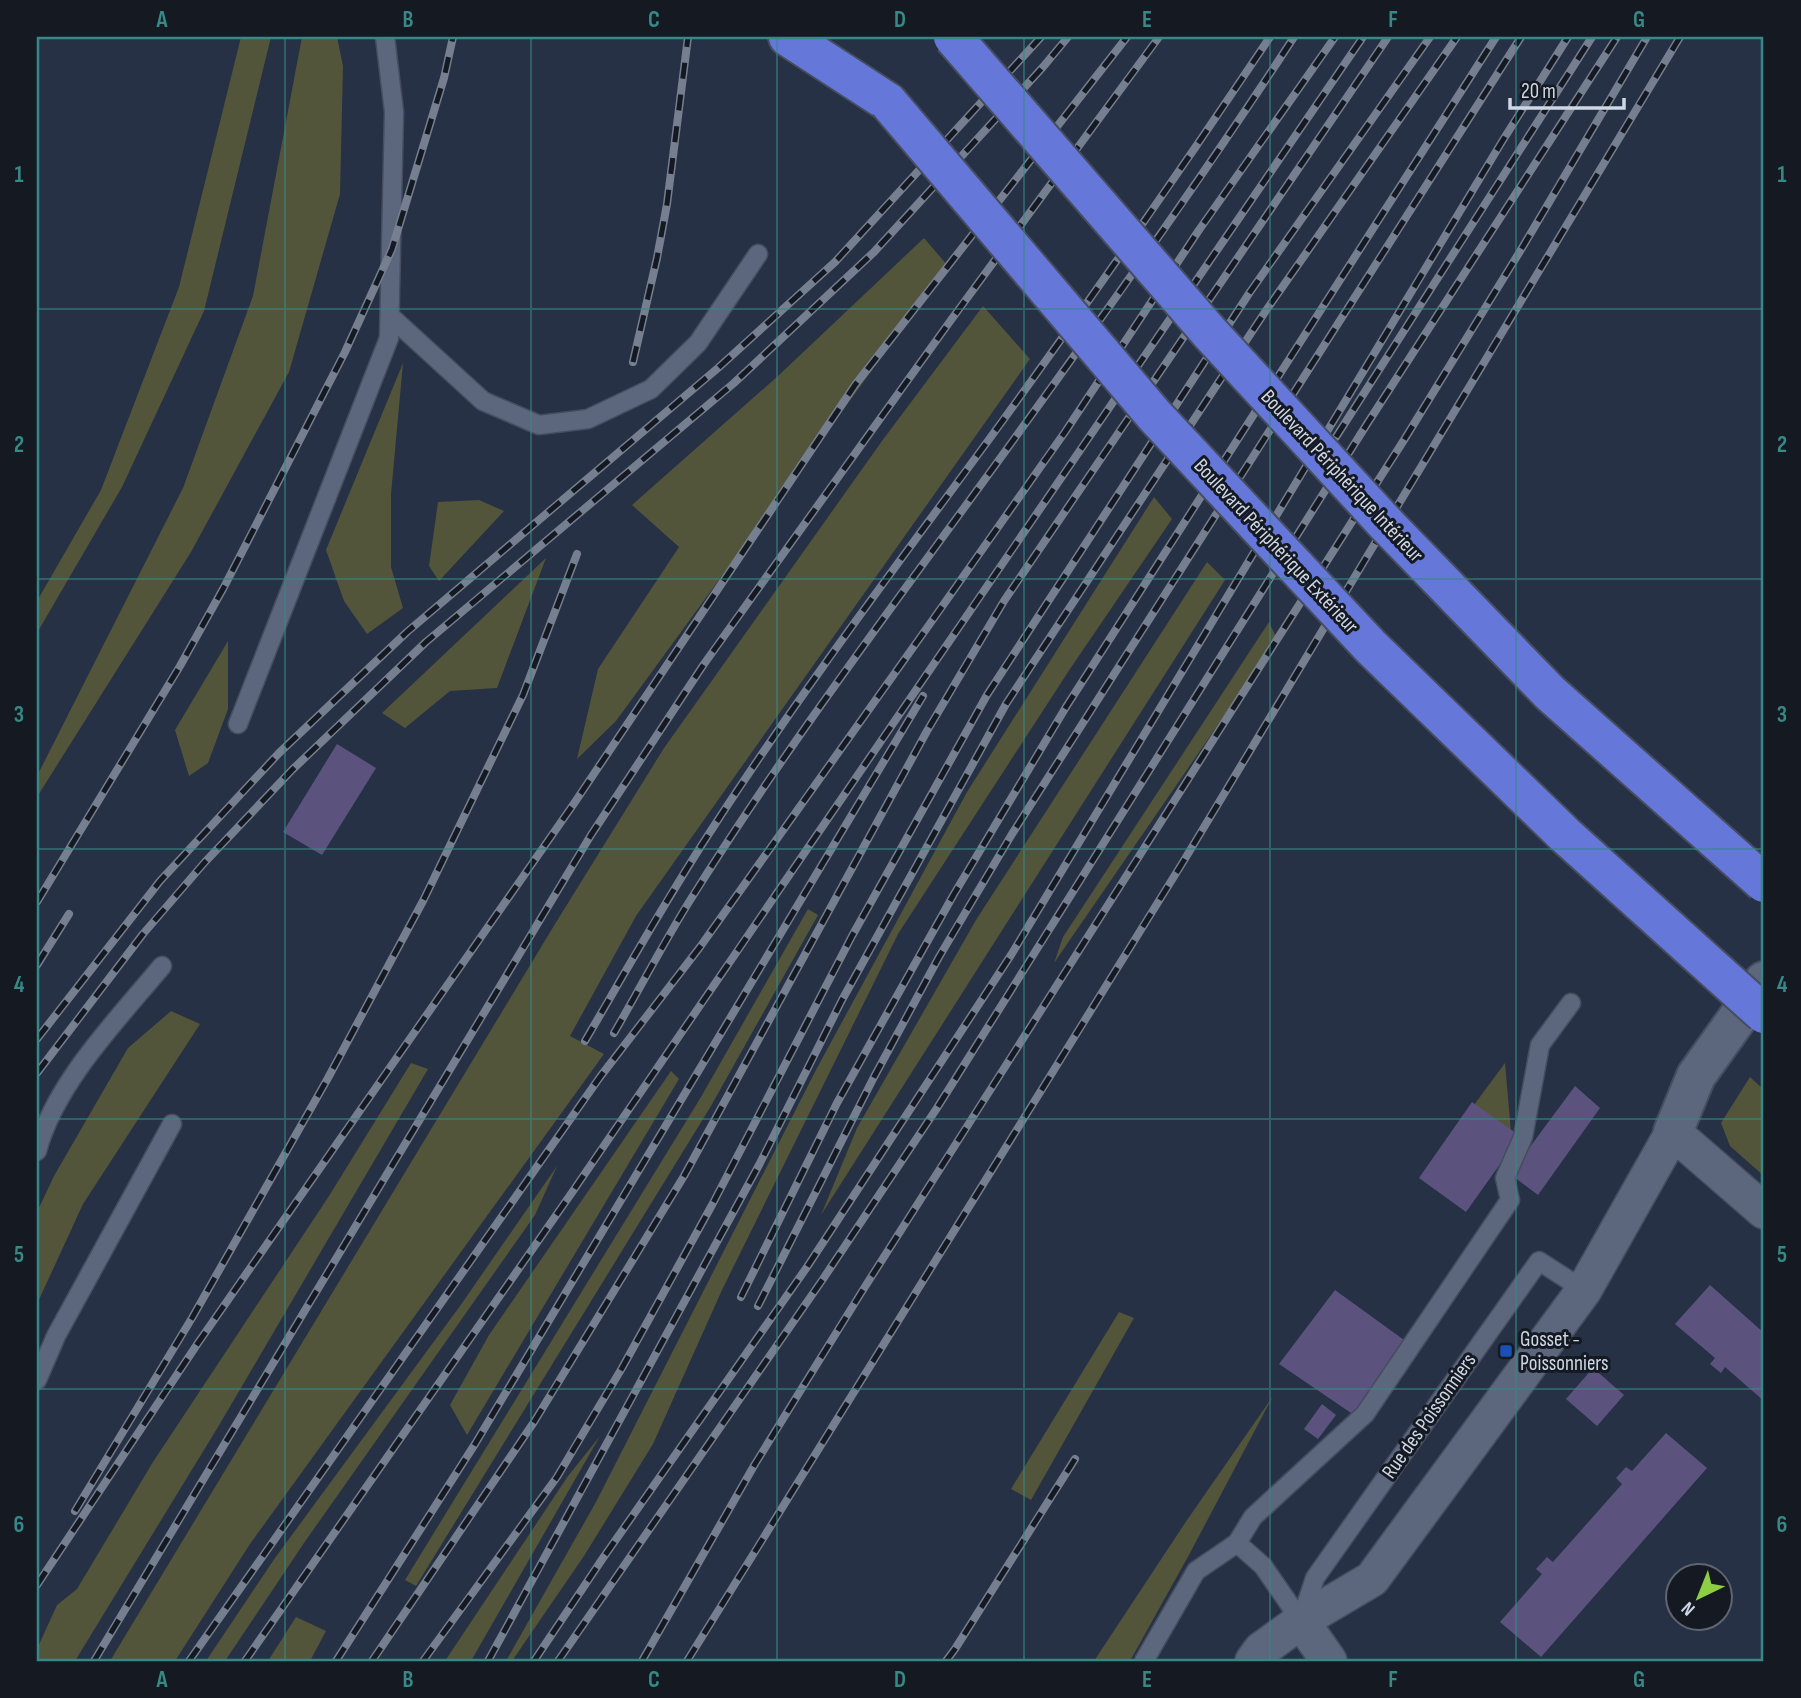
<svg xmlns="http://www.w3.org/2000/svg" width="1801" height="1698" font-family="'Sofia Sans Condensed',sans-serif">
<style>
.green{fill:#525539}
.building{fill:#5b537e}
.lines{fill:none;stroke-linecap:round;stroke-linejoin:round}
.lane-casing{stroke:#454d5f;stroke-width:21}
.street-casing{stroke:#454d5f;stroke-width:38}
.secondary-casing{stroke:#454d5f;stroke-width:42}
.highway-casing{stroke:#454d5f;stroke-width:42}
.lane{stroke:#5c677e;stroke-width:18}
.street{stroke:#5c677e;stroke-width:35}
.secondary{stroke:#5c677e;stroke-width:38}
.highway{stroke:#6577d8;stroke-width:38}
.rail-casing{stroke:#767f90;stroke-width:8}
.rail{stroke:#141922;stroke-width:5;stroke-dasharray:16;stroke-linecap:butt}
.highway-bridge-casing{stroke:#454d5f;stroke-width:42;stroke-linecap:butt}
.highway-bridge{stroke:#6577d8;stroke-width:38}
.grid{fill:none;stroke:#368986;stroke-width:2;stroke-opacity:0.55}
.transit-dot{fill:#1a4fb4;stroke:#141922;stroke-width:2.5}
.labels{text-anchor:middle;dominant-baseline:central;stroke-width:6;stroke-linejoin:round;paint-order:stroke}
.street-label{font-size:21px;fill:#d0d7e4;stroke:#141922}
.poi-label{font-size:21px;fill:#d0d7e4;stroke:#141922;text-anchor:start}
.neatline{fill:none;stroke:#368986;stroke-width:2.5}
.grid-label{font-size:23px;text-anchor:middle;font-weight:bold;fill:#368986}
</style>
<rect width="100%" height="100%" fill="#263145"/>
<g class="green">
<polygon points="241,37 271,37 204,311 122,487 37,633 37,601 101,490 179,287"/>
<polygon points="302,37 337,37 343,66 340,194 289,372 191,552 37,797 37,776 183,488 253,296"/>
<polygon points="924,238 948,266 616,721 577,759 598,669 679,547 632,505 778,376"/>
<polygon points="983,306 1030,359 636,916 570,1036 604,1054 250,1544 175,1661 110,1661 555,924 664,748 882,441"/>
<polygon points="403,363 391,494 391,567 403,608 367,634 344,601 326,550"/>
<polygon points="1154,497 1172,519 1070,669 898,934 722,1290 653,1444 584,1556 512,1661 506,1661 596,1502 817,1068 967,792"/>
<polygon points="479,500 504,511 439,581 429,566 438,502"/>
<polygon points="546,558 497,688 450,691 405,728 382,713"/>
<polygon points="1207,562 1225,580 821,1215 857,1128 976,920"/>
<polygon points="1269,622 1277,639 1054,963 1063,937"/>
<polygon points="228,641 228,709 208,763 189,776 175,730"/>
<polygon points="808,909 818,915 711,1106 416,1586 405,1580 701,1097"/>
<polygon points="171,1011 200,1024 83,1204 37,1304 37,1212 54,1176 128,1048"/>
<polygon points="411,1063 428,1069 218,1427 75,1661 37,1661 37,1649 57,1605 77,1589 153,1462 329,1196"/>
<polygon points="1505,1063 1511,1132 1474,1105"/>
<polygon points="671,1071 679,1079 467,1435 450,1405 489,1335"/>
<polygon points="1750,1077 1764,1090 1764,1176 1730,1146 1721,1123"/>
<polygon points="557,1166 535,1215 304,1543 225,1661 206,1661 275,1558 460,1306"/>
<polygon points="1119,1312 1134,1318 1031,1500 1011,1489"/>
<polygon points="1273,1396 1190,1553 1130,1661 1094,1661 1185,1523"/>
<polygon points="600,1436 471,1661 445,1661 568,1476"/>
<polygon points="296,1617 326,1631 310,1661 268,1661"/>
</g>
<g class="building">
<polygon points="337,744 376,768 322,855 283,832"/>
<polygon points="1575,1086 1600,1108 1538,1195 1510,1174"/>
<polygon points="1472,1102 1520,1136 1466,1212 1419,1178"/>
<polygon points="1710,1285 1764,1333 1764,1401 1725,1367 1721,1373 1710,1364 1715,1358 1675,1324"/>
<polygon points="1335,1290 1404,1340 1354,1415 1279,1364"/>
<polygon points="1593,1368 1624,1395 1597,1426 1566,1399"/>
<polygon points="1322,1404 1336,1415 1318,1439 1304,1429"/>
<polygon points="1666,1433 1707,1468 1541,1657 1500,1622 1542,1574 1536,1569 1547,1557 1553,1562 1622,1484 1616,1478 1626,1467 1632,1471"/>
</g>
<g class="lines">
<defs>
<g id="lane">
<polyline points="390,316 483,401 539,425 588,419 651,389 698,343 758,254"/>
<polyline points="238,724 389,338 394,112 385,37"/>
<path d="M37,1151C55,1083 118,1019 162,966"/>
<polyline points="37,1380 56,1336 172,1124"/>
<polyline points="1302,1617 1315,1578 1539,1261 1584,1290"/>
<polyline points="1301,1621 1263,1566 1237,1543 1253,1517 1365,1414 1510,1200 1505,1178 1523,1137 1540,1045 1571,1003"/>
<polyline points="1144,1661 1196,1571 1237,1543"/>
</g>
<g id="street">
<polyline points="1301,1621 1329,1661"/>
<polyline points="1253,1661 1261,1650 1301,1621 1372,1579 1584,1290 1673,1132 1764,1211"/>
</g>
<polyline id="secondary" points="1673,1132 1696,1076 1764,981"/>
<polyline id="highway" points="788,37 888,102"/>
</defs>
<use href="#lane" class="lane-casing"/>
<use href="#street" class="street-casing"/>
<use href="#secondary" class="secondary-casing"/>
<use href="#highway" class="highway-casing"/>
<use href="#lane" class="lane"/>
<use href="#street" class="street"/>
<use href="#secondary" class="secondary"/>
<use href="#highway" class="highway"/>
<defs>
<g id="rail">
<polyline points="633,362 657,258 667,204 688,37"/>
<polyline points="1336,437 1592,37"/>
<polyline points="37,902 180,666 223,589 345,352 392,249 444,78 453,37"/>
<polyline points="37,965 69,914"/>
<path d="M614,1033C639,990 663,944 689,902C790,740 906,589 1017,435C1112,304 1206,172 1294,37"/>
<polyline points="37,1039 160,881 279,753 407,632 718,368 835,262 1041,37"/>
<path d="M585,1041C627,969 668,896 714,826C804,687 904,556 1001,423C1093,296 1183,167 1270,37"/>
<polyline points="37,1073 143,934 205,862 292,770 426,642 734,383 874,252 1043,67 1068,37"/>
<polyline points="741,1297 837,1103 954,894 1066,707 1496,37"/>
<polyline points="758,1306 874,1077 939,957 1012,834 1521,37"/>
<polyline points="75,1511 192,1318 328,1078 423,901 523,695 577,554"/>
<polyline points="37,1585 198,1343 575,802 855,385 1127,37"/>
<polyline points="94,1661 591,835 704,664 951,320 1159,37"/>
<polyline points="189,1661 600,1077 700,947 934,618 1065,432 1199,230 1335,37"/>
<polyline points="245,1661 573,1191 1363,37"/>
<polyline points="336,1661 475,1444 923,696"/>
<polyline points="372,1661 534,1422 684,1176 927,731 1004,601 1388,37"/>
<polyline points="423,1661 557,1477 622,1368 712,1205 852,936 987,695 1250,292 1430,37"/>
<polyline points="488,1661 759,1165 842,1000 1006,704 1265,312 1457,37"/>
<polyline points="534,1661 603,1558 807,1267 1011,955 1503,140 1568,37"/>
<polyline points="558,1661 823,1279 937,1108 1367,424 1617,37"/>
<polyline points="642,1661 755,1464 861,1293 1404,440 1519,253 1647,37"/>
<polyline points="687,1661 1183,862 1680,37"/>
<polyline points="946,1661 955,1649 1075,1459"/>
</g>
</defs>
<use href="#rail" class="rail-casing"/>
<use href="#rail" class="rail"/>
<defs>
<g id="highway-bridge">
<polyline points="953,37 1209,332 1387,525 1550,693 1764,883"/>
<polyline points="888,102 1154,415 1371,647 1564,834 1764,1014"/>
</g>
</defs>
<use href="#highway-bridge" class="highway-bridge-casing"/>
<use href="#highway-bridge" class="highway-bridge"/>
</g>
<path class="grid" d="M285,37V1661M531,37V1661M777,37V1661M1024,37V1661M1270,37V1661M1516,37V1661M37,309H1764M37,579H1764M37,849H1764M37,1119H1764M37,1389H1764"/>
<rect class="transit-dot" x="1499" y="1344" width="14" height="14" rx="3.5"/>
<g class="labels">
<g class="street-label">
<text transform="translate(1342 476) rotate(47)">Boulevard Périphérique Intérieur</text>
<text transform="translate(1276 546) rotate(47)">Boulevard Périphérique Extérieur</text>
<text transform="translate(1429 1416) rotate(-55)">Rue des Poissonniers</text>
</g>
<g class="poi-label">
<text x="1520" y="1339">Gosset -<tspan x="1520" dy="24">Poissonniers</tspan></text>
</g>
</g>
<rect width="1801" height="1698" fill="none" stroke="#141922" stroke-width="77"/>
<g transform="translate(1699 1597) rotate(223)"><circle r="33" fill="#141922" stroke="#5f6570" stroke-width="2"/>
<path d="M0-5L12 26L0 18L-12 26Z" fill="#8ece43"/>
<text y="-10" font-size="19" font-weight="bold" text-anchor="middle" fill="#d0d7e4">N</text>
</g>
<path d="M1510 98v10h114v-10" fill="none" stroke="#d0d7e4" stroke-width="3.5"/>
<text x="1521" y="98" font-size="21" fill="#d0d7e4" stroke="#141922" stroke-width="5" paint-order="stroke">20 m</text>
<rect x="38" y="38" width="1724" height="1622" class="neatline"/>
<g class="grid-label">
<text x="162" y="27">A</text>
<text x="408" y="27">B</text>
<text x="654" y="27">C</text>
<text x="900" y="27">D</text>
<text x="1147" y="27">E</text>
<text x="1393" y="27">F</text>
<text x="1639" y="27">G</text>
<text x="19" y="182">1</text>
<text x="1782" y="182">1</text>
<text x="19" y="452">2</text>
<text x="1782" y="452">2</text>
<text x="19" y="722">3</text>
<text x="1782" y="722">3</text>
<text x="19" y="992">4</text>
<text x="1782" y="992">4</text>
<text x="19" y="1262">5</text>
<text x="1782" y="1262">5</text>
<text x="19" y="1532">6</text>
<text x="1782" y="1532">6</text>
<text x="162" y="1687">A</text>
<text x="408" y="1687">B</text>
<text x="654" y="1687">C</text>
<text x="900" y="1687">D</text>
<text x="1147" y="1687">E</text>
<text x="1393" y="1687">F</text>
<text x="1639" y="1687">G</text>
</g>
</svg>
